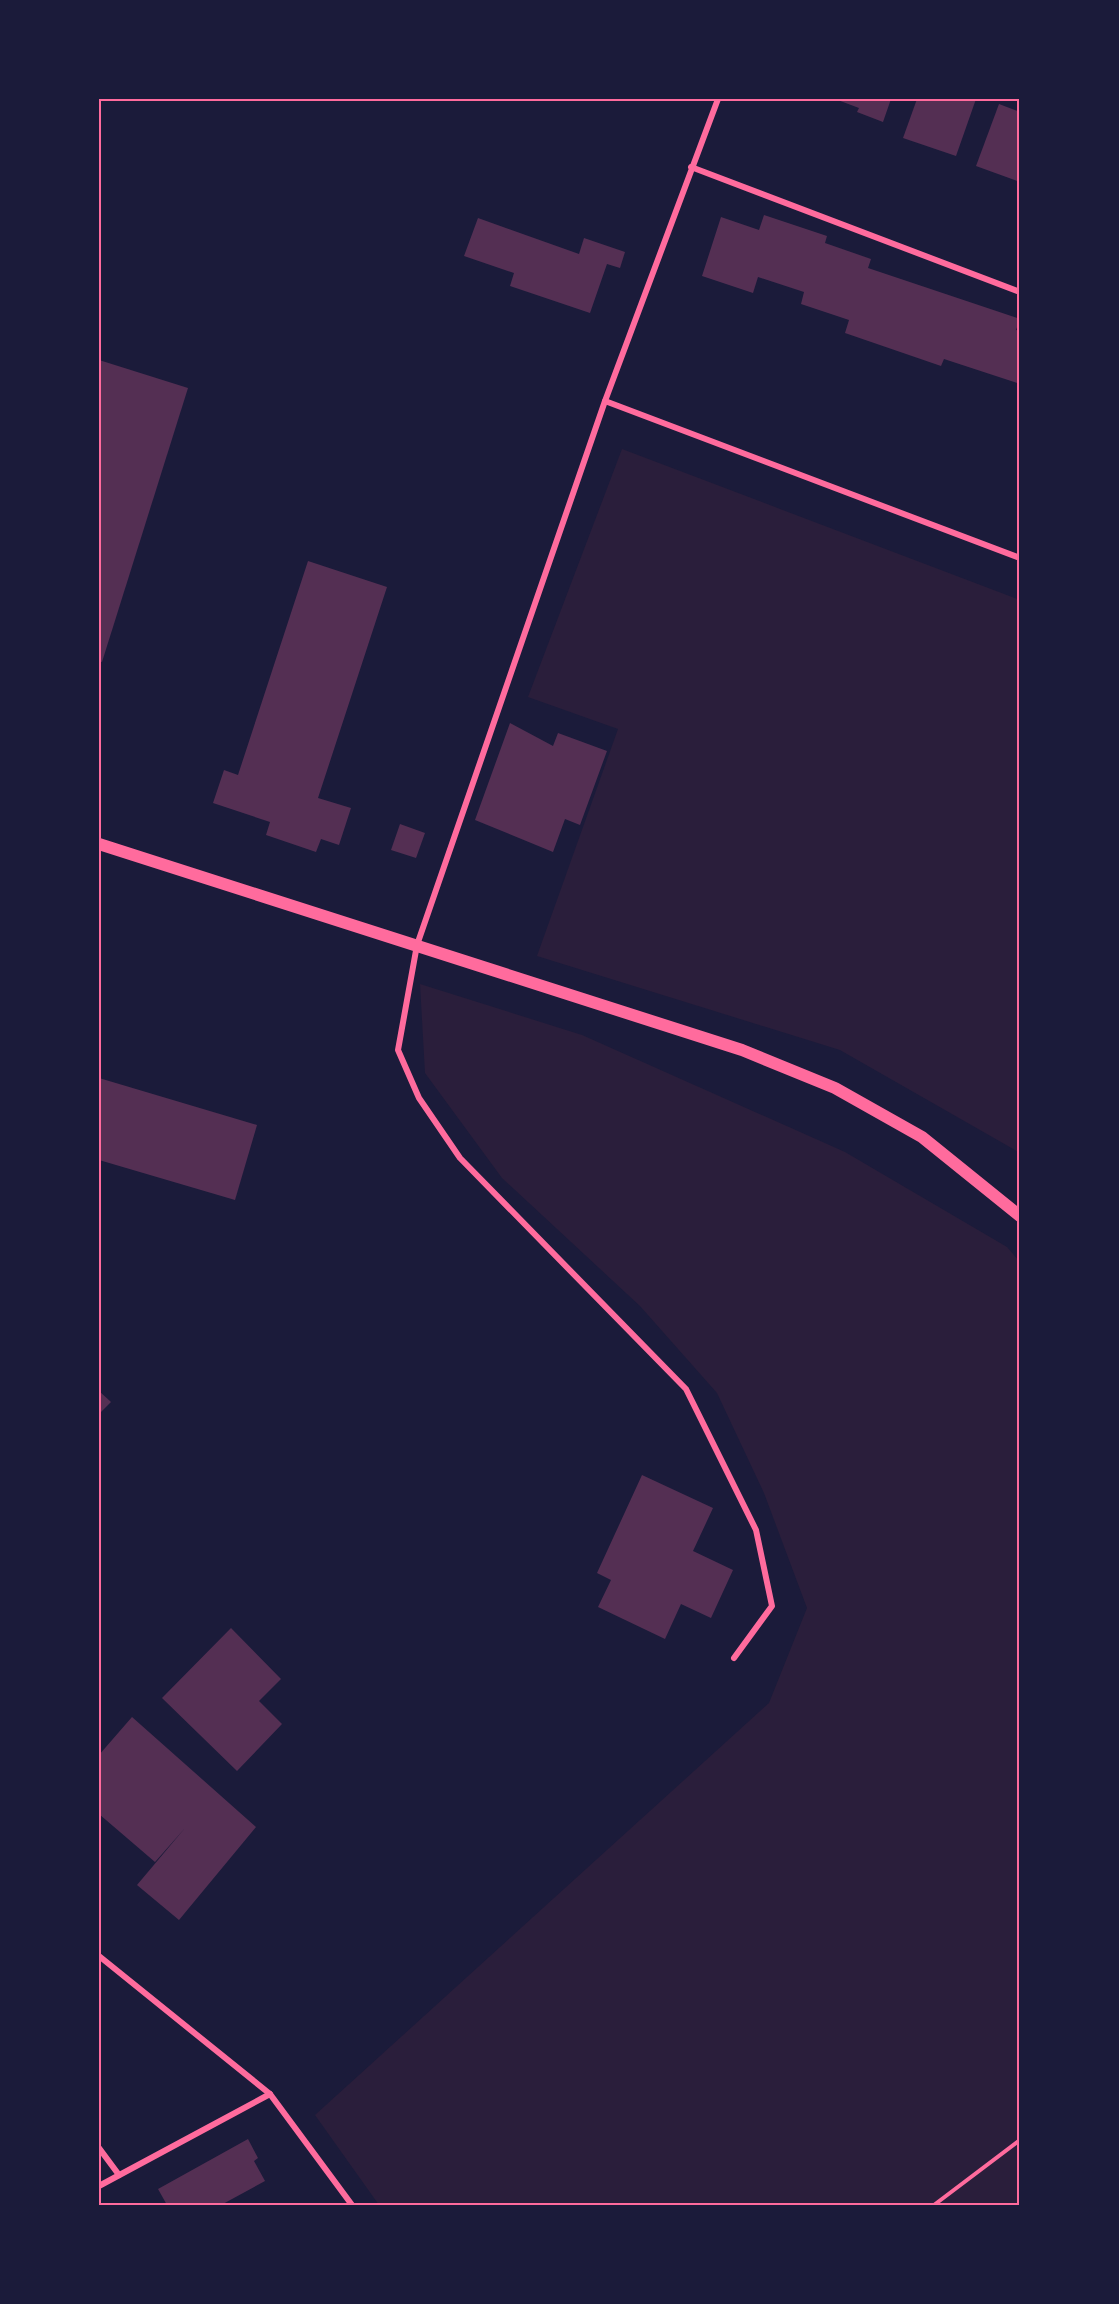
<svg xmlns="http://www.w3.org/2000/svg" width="1119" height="2304" font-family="'DM Sans',sans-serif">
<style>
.green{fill:#2a1e3b}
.building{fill:#542f53}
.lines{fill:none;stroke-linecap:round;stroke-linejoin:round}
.path{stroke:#ff6b9d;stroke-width:4}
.minor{stroke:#ff6b9d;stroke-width:6}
.secondary{stroke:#ff6b9d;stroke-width:12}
.neatline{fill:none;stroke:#ff6b9d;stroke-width:2}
</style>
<rect width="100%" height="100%" fill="#1b1b3a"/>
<g class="green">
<polygon points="622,449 1020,600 1020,1153 840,1050 537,956 618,729 528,697"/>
<polygon points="420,984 582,1035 845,1152 1007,1247 1020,1262 1020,2205 379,2205 315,2115 769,1703 807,1608 764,1493 717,1393 640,1306 502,1178 425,1073"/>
</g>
<g class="building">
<polygon points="835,99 891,99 883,122 857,112 859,108"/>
<polygon points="917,99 976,99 956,156 903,138"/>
<polygon points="999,104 1020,112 1020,182 976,166"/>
<polygon points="764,215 827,236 825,243 871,259 868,268 1020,319 1016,330 1020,331 1020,384 944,359 941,366 845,333 849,320 801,304 804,292 758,277 753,293 702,276 721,217 759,230"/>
<polygon points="478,218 579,254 584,238 625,252 620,268 607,264 590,313 510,286 514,273 464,256"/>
<polygon points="99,360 188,388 102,662 99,661"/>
<polygon points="308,561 387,587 318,798 351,808 339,845 321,839 316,852 266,835 270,822 213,803 224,770 238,775"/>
<polygon points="510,723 553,746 558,733 607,751 580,825 565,819 553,852 475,820"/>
<polygon points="400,824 425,833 416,858 391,850"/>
<polygon points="99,1078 257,1125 235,1200 99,1160"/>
<polygon points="99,1391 111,1402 99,1414"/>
<polygon points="642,1475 713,1508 693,1551 733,1570 711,1618 681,1604 665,1639 598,1607 611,1580 597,1573"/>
<polygon points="231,1628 281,1679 259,1701 282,1724 237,1771 162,1698"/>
<polygon points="132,1717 256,1827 179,1920 137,1885 185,1828 155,1862 99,1814 99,1755"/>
<polygon points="248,2139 258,2158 254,2161 265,2181 221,2205 167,2205 158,2189"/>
</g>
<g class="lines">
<polyline class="path" points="934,2205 1020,2140"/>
<g class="minor">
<polyline points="718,99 605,401 417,945 398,1050 419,1098 460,1158 686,1389 756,1530 772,1606 734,1658"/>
<polyline points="691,167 1020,292"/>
<polyline points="605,401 1020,558"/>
<polyline points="99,1956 270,2094 352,2205"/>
<polyline points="99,2148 119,2175"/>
<polyline points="99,2186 270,2094"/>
</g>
<polyline class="secondary" points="99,844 742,1050 835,1088 922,1137 1020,1216"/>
</g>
<rect width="1119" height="2304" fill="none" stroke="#1b1b3a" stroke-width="201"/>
<rect x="100" y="100" width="918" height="2104" class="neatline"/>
</svg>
